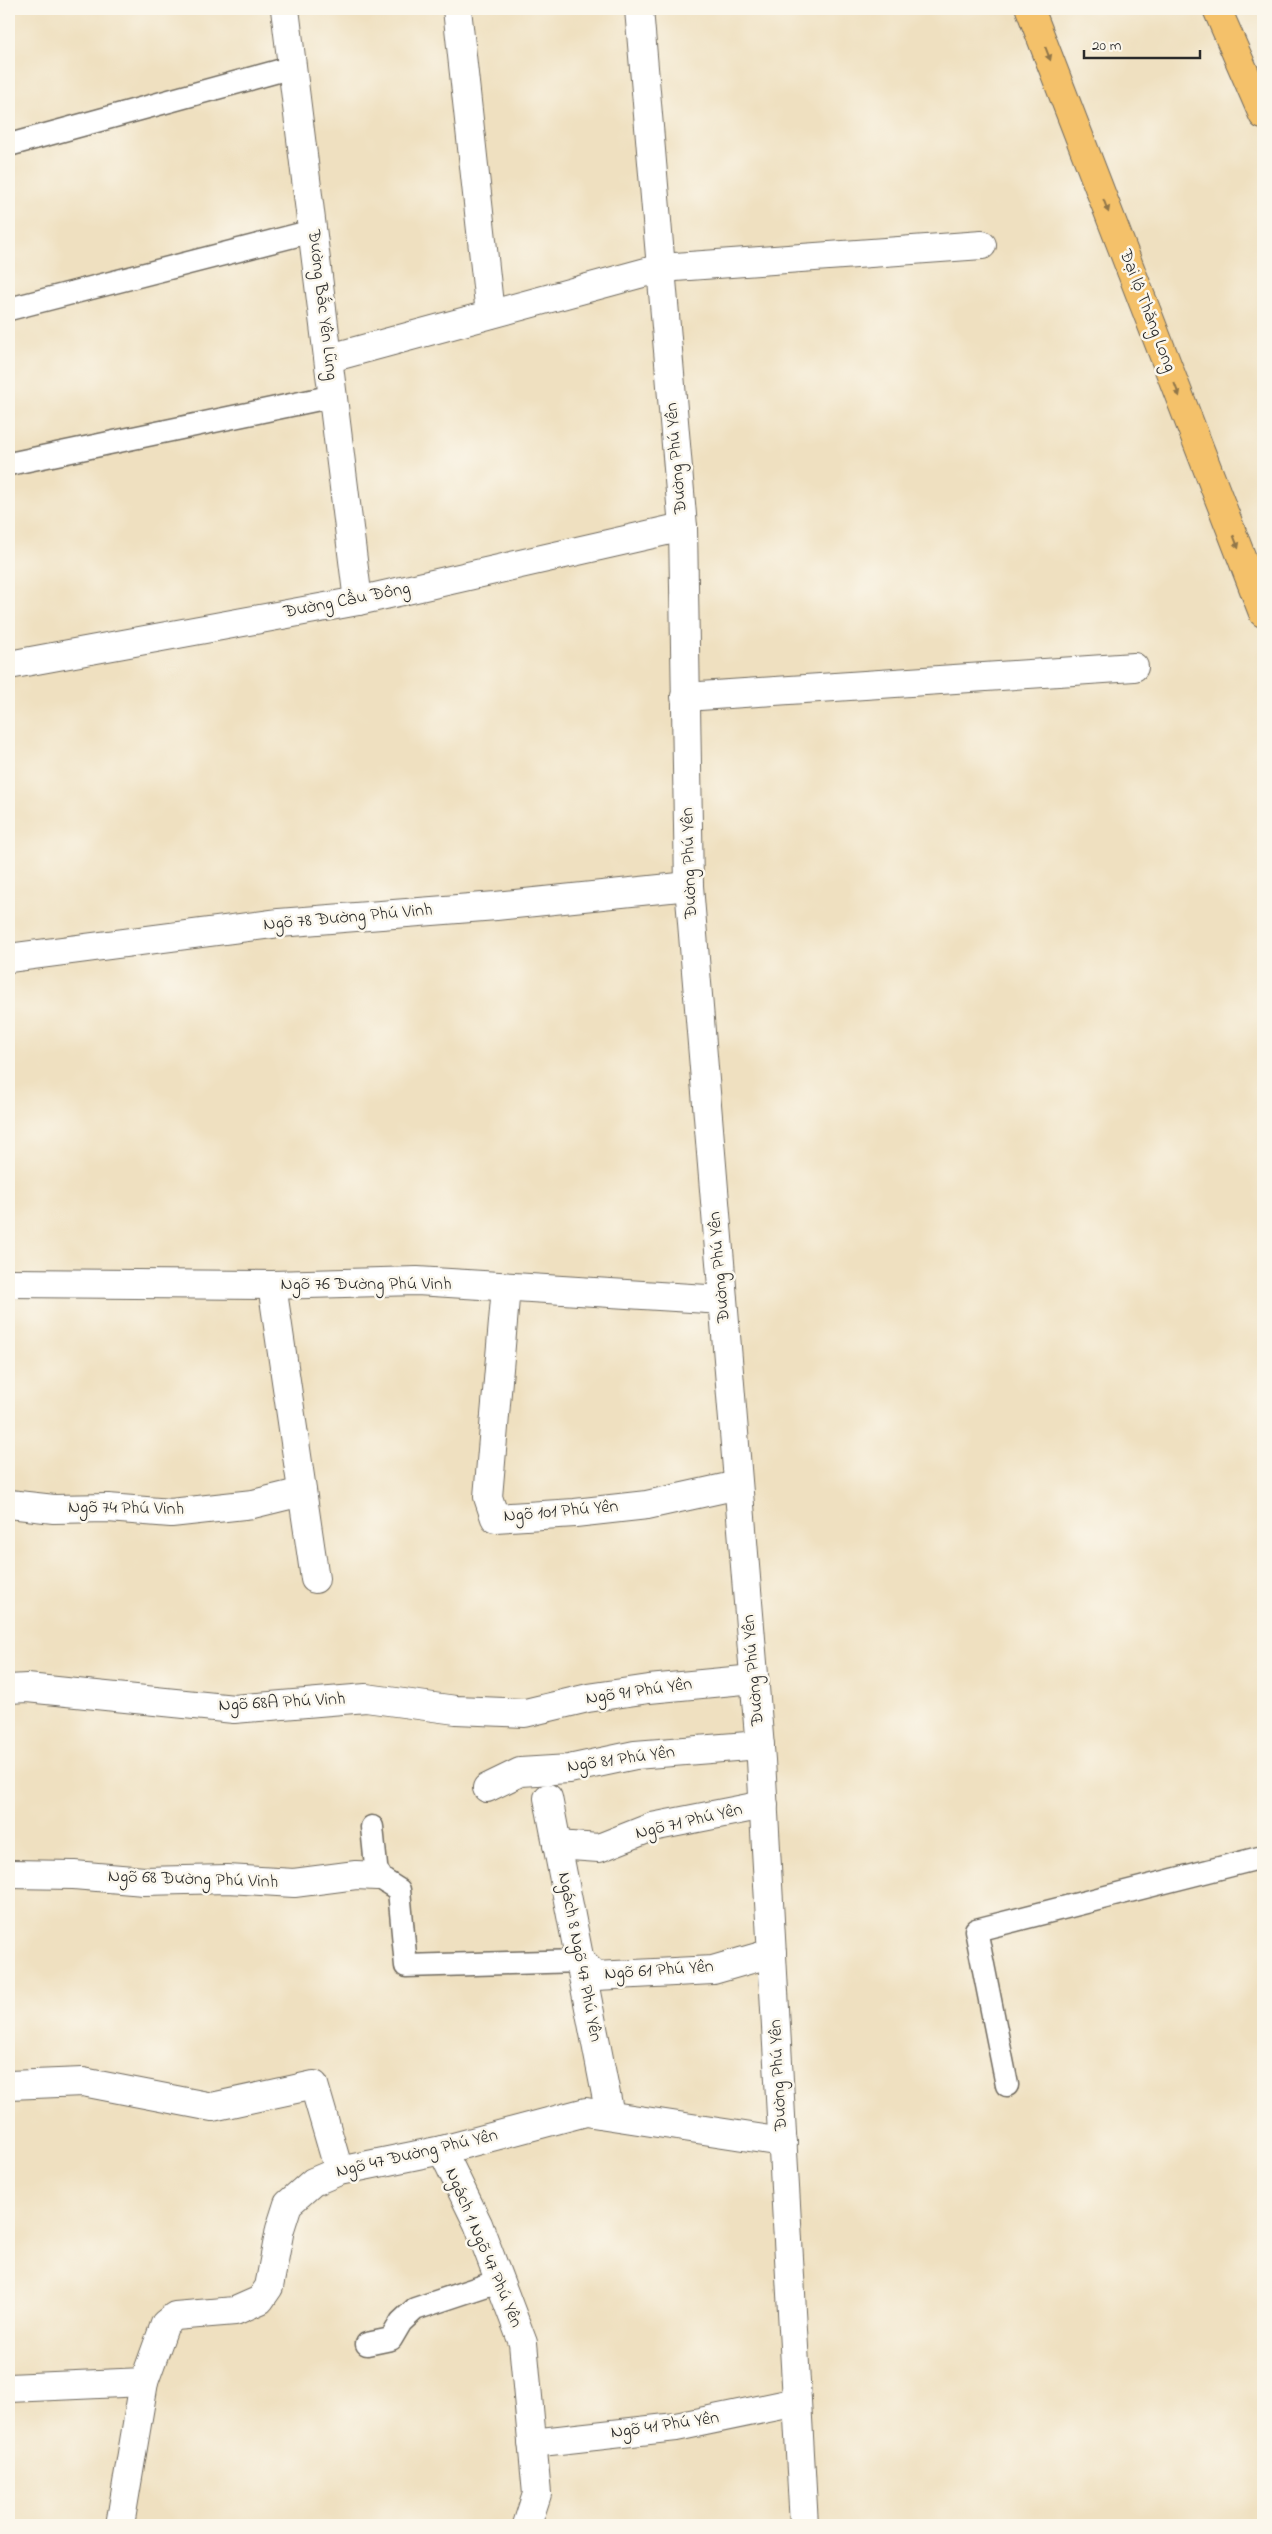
<svg xmlns="http://www.w3.org/2000/svg" width="1272" height="2534" font-family="'Indie Flower',sans-serif">
<style>
.lines{fill:none;stroke-linecap:round;stroke-linejoin:round}
.lane-casing{stroke:#706a5f;stroke-width:25}
.street-casing{stroke:#706a5f;stroke-width:30}
.primary-casing{stroke:#706a5f;stroke-width:30}
.highway-casing{stroke:#706a5f;stroke-width:30}
.lane{stroke:#fff;stroke-width:22}
.street{stroke:#fff;stroke-width:28}
.primary{stroke:#f4c16a;stroke-width:28}
.highway{stroke:#f4c16a;stroke-width:28}
.oneway{fill:#90764a}
.labels{text-anchor:middle;dominant-baseline:central;stroke-width:5;stroke-linejoin:round;paint-order:stroke}
.street-label{font-size:18px;fill:#2b2b2b;stroke:#fbf7ec}
</style>
<rect width="100%" height="100%" fill="#fbf7ec"/>
<filter id="ink" filterUnits="userSpaceOnUse"><feTurbulence type="fractalNoise" baseFrequency=".02" numOctaves="2"/><feDisplacementMap in="SourceGraphic" scale="10" xChannelSelector="R" yChannelSelector="G"/><feConvolveMatrix kernelMatrix="1 2 1 2 8 2 1 2 1" color-interpolation-filters="sRGB"/></filter>
<filter id="wash" filterUnits="userSpaceOnUse"><feTurbulence type="fractalNoise" baseFrequency=".0096" numOctaves="4" result="noise"/><feDisplacementMap in="SourceGraphic" scale="20" xChannelSelector="R" yChannelSelector="G"/><feGaussianBlur stdDeviation="1.12" result="paint"/><feColorMatrix in="noise" values="0 0 0 0 0 0 0 0 0 0 0 0 0 0 0 0 0 1.4 0 .05"/><feComposite in="paint" operator="in"/></filter>
<g filter="url(#wash)">
<rect width="100%" height="100%" fill="#efe0c0"/>
</g>
<g filter="url(#ink)">
<g class="lines">
<defs>
<g id="lane">
<polyline points="9,145 293,67"/>
<polyline points="9,309 313,231"/>
<polyline points="9,464 334,396"/>
<polyline points="372,1827 377,1876 399,1890 406,1966 580,1961"/>
<polyline points="1007,2085 976,1930 1263,1857"/>
<polyline points="367,2344 391,2339 401,2322 415,2309 499,2281"/>
</g>
<g id="street">
<polyline points="285,9 358,601"/>
<polyline points="457,9 490,314"/>
<polyline points="639,9 683,527 689,886 761,1760 804,2525"/>
<polyline points="330,358 661,268 982,245"/>
<polyline points="9,665 358,601 683,527"/>
<polyline points="685,697 1134,667"/>
<polyline points="9,958 279,923 496,906 689,886"/>
<polyline points="9,1283 272,1285 417,1281 723,1300"/>
<polyline points="272,1285 315,1579"/>
<polyline points="506,1287 488,1497 495,1518 575,1513 647,1505 738,1485"/>
<polyline points="9,1504 54,1509 108,1508 171,1513 253,1504 302,1492"/>
<polyline points="9,1689 27,1688 234,1709 366,1698 456,1710 525,1713 588,1698 649,1689 754,1679"/>
<polyline points="487,1788 520,1772 569,1769 635,1755 760,1745"/>
<polyline points="548,1798 610,2115"/>
<polyline points="557,1845 599,1848 652,1827 764,1805"/>
<polyline points="9,1874 74,1875 144,1881 227,1879 294,1883 356,1875 377,1876"/>
<polyline points="580,1961 596,1976 713,1970 772,1953"/>
<polyline points="9,2085 83,2082 212,2107 314,2085 339,2171"/>
<polyline points="442,2150 478,2224 523,2343 537,2494 527,2525"/>
<polyline points="9,2388 144,2382"/>
<polyline points="532,2443 676,2427 797,2402"/>
<polyline points="120,2525 144,2382 165,2324 175,2316 235,2311 260,2300 269,2287 280,2229 288,2204 313,2182 339,2171 442,2150 586,2112 783,2142"/>
</g>
<polyline id="primary" points="1030,9 1263,613"/>
<polyline id="highway" points="1217,9 1263,115"/>
</defs>
<use href="#lane" class="lane-casing"/>
<use href="#street" class="street-casing"/>
<use href="#primary" class="primary-casing"/>
<use href="#highway" class="highway-casing"/>
<use href="#lane" class="lane"/>
<use href="#street" class="street"/>
<use href="#primary" class="primary"/>
<use href="#highway" class="highway"/>
</g>
<defs><path id="oneway-solid" d="M-6-.8H1V-3.2L6.5 0L1 3.2V.8H-6Z" transform="scale(1.25)"/></defs>
<g class="oneway">
<use href="#oneway-solid" transform="translate(1048 54) rotate(69)"/>
<use href="#oneway-solid" transform="translate(1106 206) rotate(69)"/>
<use href="#oneway-solid" transform="translate(1177 390) rotate(69)"/>
<use href="#oneway-solid" transform="translate(1236 542) rotate(69)"/>
</g>
</g>
<g class="labels">
<g class="street-label">
<text transform="translate(322 305) rotate(83)">Đường Bắc Yên Lũng</text>
<text transform="translate(1147 311) rotate(69)">Đại lộ Thăng Long</text>
<text transform="translate(677 458) rotate(-95)">Đường Phú Yên</text>
<text transform="translate(347 601) rotate(-11)">Đường Cầu Đông</text>
<text transform="translate(690 863) rotate(-92)">Đường Phú Yên</text>
<text transform="translate(348 918) rotate(-5)">Ngõ 78 Đường Phú Vinh</text>
<text transform="translate(720 1267) rotate(-95)">Đường Phú Yên</text>
<text x="366" y="1285">Ngõ 76 Đường Phú Vinh</text>
<text transform="translate(126 1509) rotate(1)">Ngõ 74 Phú Vinh</text>
<text transform="translate(561 1512) rotate(-5)">Ngõ 101 Phú Yên</text>
<text transform="translate(754 1670) rotate(-95)">Đường Phú Yên</text>
<text transform="translate(639 1692) rotate(-8)">Ngõ 91 Phú Yên</text>
<text transform="translate(282 1703) rotate(-3)">Ngõ 68A Phú Vinh</text>
<text transform="translate(621 1760) rotate(-8)">Ngõ 81 Phú Yên</text>
<text transform="translate(689 1822) rotate(-13)">Ngõ 71 Phú Yên</text>
<text transform="translate(193 1880) rotate(2)">Ngõ 68 Đường Phú Vinh</text>
<text transform="translate(579 1957) rotate(79)">Ngách 8 Ngõ 47 Phú Yên</text>
<text transform="translate(659 1971) rotate(-4)">Ngõ 61 Phú Yên</text>
<text transform="translate(779 2075) rotate(-93)">Đường Phú Yên</text>
<text transform="translate(417 2154) rotate(-13)">Ngõ 47 Đường Phú Yên</text>
<text transform="translate(483 2248) rotate(67)">Ngách 1 Ngõ 47 Phú Yên</text>
<text transform="translate(665 2426) rotate(-8)">Ngõ 41 Phú Yên</text>
</g>
</g>
<rect width="1272" height="2534" fill="none" stroke="#fbf7ec" stroke-width="30"/>
<path d="M1084 50v8h116v-8" fill="none" stroke="#2b2b2b" stroke-width="2.5"/>
<text x="1092" y="50" font-size="15" fill="#2b2b2b" stroke="#fbf7ec" stroke-width="4" paint-order="stroke">20 m</text>
</svg>
